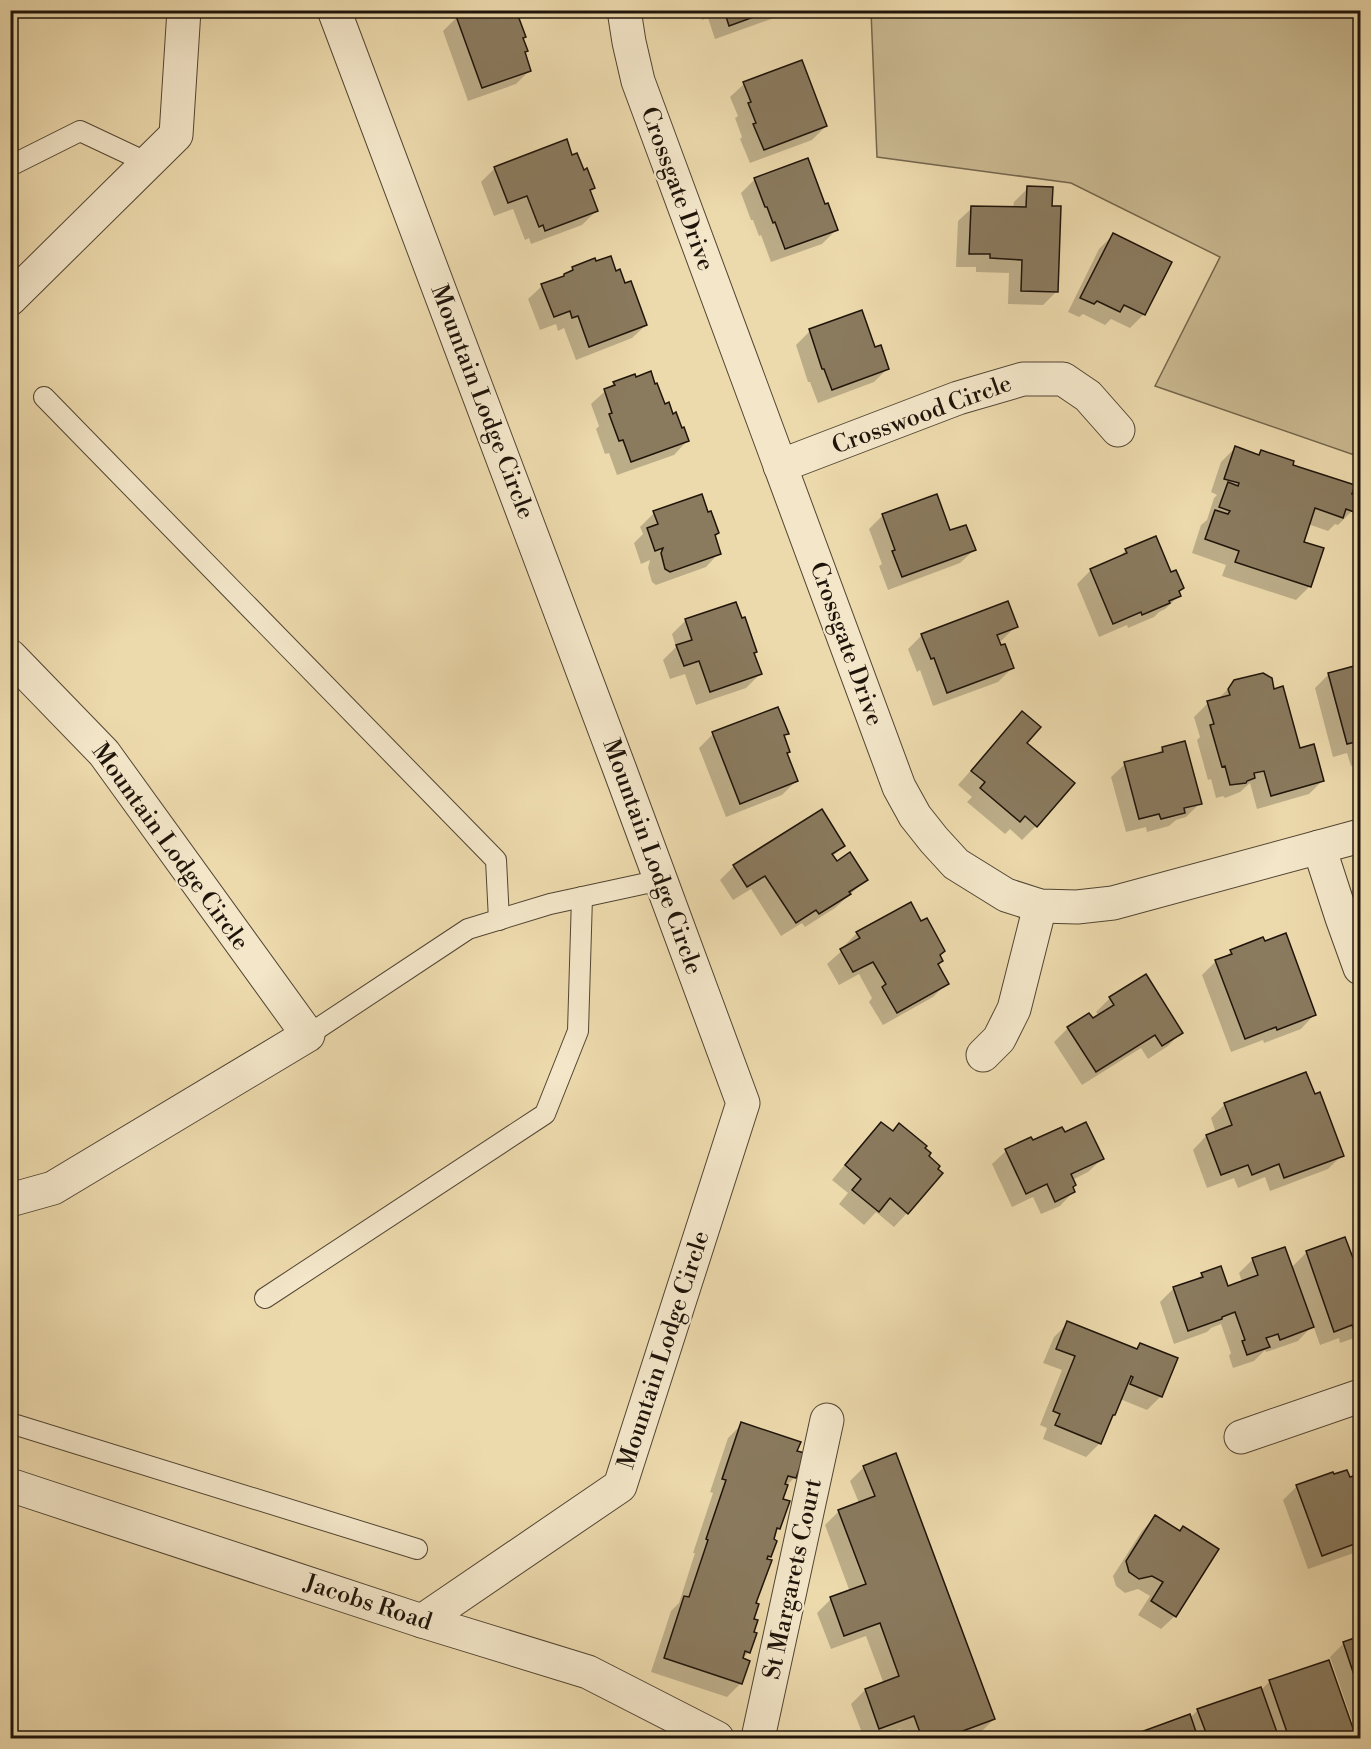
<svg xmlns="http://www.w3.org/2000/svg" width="1371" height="1749" font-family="'Libre Bodoni',serif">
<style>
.green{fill:#c9b890;stroke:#74664d;stroke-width:1.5}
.shadow{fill:#0003}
.building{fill:#8a7a5e;stroke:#1f140a;stroke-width:1.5}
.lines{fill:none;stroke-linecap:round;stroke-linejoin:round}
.service-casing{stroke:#524532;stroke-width:22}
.minor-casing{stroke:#524532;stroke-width:35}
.service{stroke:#f3e6c9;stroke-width:20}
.minor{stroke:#f3e6c9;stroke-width:33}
.labels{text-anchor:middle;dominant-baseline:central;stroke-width:4.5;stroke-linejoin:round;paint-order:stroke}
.street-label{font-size:24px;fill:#1f140a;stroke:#f3e6c9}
</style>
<rect width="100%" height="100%" fill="#ecd9ac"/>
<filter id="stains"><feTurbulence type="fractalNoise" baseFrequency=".00333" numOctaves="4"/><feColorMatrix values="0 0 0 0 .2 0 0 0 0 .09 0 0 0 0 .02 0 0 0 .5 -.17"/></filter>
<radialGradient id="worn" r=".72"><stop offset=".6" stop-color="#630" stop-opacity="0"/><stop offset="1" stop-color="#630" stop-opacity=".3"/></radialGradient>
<polygon class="green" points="871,11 1360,11 1360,457 1155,386 1220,257 1071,183 877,157"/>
<g class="shadow">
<polygon points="699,10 796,10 715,39 708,18 702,20"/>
<polygon points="457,17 522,38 523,53 530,70 516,84 468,101 443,31"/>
<polygon points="744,84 826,126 812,140 750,163 740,139 742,137 735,118 738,116 730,97"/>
<polygon points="572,157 593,188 589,192 596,211 582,225 531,244 529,238 525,240 513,209 494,216 481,182 495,168"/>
<polygon points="755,179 824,206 836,230 822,244 771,262 761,235 759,236 753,220 751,220 741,193"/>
<polygon points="1028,188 1051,207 1057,291 1043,305 1008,304 1009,273 976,272 976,267 956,267 958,221 972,208 1013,209 1014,202"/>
<polygon points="1113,235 1144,314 1130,328 1111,319 1105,325 1083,314 1079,317 1068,312 1099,249"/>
<polygon points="573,268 646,325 632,338 576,360 564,328 558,331 556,324 540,330 528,299 542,286 561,279"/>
<polygon points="810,331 874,349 887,369 874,382 818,403 810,382 808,382 796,345"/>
<polygon points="614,383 664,406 687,441 674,455 617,475 609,453 605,454 596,429 599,426 591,404"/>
<polygon points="1235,448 1258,456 1261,452 1350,495 1352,511 1338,525 1335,524 1328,531 1308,524 1302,542 1310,586 1296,600 1222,576 1226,565 1192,553 1201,525 1207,520 1214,498 1217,495 1211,492 1221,462"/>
<polygon points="654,513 707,514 719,553 706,567 656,585 652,582 648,568 650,560 641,564 634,543 643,534 640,527"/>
<polygon points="883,515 950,532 974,550 960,563 888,590 879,566 882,564 869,529"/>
<polygon points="1126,550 1171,574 1179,596 1165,609 1159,612 1154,617 1128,628 1127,625 1099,637 1077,584 1091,570 1117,559"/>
<polygon points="686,620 755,652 753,654 760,674 746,688 696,705 685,674 670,679 663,660 676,647 672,634"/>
<polygon points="1016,626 1002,640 998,642 1012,668 998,682 933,706 920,670 917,672 908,649 922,635"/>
<polygon points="1357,667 1360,679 1360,764 1351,766 1347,753 1333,757 1315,688 1329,674"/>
<polygon points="1235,682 1273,691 1299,749 1323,780 1309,794 1257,809 1250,783 1240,792 1225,798 1223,796 1216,798 1211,779 1208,780 1197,740 1200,737 1194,717 1208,703 1217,700"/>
<polygon points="1022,713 1036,826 1022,840 1010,829 1005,834 967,802 972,797 958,785"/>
<polygon points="787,733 783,737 786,754 796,781 782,795 726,817 699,748 713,734"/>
<polygon points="1162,749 1200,803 1186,817 1176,820 1169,826 1147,832 1146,827 1126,832 1111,777 1125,764 1155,756"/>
<polygon points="822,811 844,845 832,857 836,863 866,880 835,908 805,927 802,923 781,936 751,889 733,900 720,880 734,866"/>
<polygon points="910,904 939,956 936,965 947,983 933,997 883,1025 869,1002 872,998 859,974 839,985 827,964 844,949 843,947 857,933"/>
<polygon points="1231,951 1314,1015 1301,1029 1264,1043 1263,1040 1231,1052 1202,975 1216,961 1224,959"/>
<polygon points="1146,976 1181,1032 1168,1046 1148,1059 1141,1048 1082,1085 1054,1042 1068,1028 1092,1020 1099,1016 1096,1012 1110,998"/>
<polygon points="1225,1104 1342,1155 1328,1169 1270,1191 1265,1177 1238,1188 1234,1178 1207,1188 1193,1150 1206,1136 1216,1133 1211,1118"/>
<polygon points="881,1124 892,1132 899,1125 907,1213 894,1227 876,1212 864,1225 839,1204 848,1193 832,1180 868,1137"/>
<polygon points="1064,1134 1102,1159 1088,1172 1072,1180 1071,1188 1073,1192 1060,1206 1041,1214 1033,1197 1012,1207 992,1164 1006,1151"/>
<polygon points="1307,1252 1352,1260 1360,1257 1360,1336 1340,1343 1339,1338 1320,1345 1313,1325 1298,1341 1266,1352 1265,1350 1254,1361 1233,1368 1229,1356 1231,1353 1221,1324 1211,1328 1207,1332 1174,1344 1160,1302 1174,1288 1195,1281 1202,1274 1227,1287 1242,1282 1239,1273 1253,1259 1291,1268"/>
<polygon points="1068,1323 1135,1350 1140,1345 1161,1396 1147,1410 1120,1399 1114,1415 1110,1419 1100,1443 1086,1457 1043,1439 1047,1428 1040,1425 1062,1370 1043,1363 1054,1337"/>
<polygon points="742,1424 795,1452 795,1477 786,1486 781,1500 779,1528 774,1533 770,1556 766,1560 754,1604 749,1652 742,1659 741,1683 727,1697 651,1672 671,1611 679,1603 695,1553 693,1553 713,1493 710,1492 728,1438"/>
<polygon points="864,1467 994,1719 980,1733 965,1738 904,1738 900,1729 875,1738 864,1738 851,1704 865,1690 884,1684 866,1636 831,1649 817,1613 831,1599 850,1592 825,1525 839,1511 859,1503 850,1481"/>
<polygon points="1360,1475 1360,1563 1357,1564 1354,1553 1308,1569 1283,1500 1297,1486 1349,1479"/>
<polygon points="1155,1517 1175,1616 1161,1629 1138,1615 1150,1596 1138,1589 1125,1593 1116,1586 1113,1576 1142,1531"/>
<polygon points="1360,1637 1360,1738 1358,1738 1330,1657 1344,1643"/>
<polygon points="1270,1681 1353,1734 1348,1738 1127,1738 1190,1718 1198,1710 1260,1691"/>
</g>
<g class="building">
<polygon points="472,10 513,10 514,14 517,13 526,37 523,38 528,51 525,52 531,71 482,88 456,16"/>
<polygon points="724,10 773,10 729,26"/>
<polygon points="802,60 827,126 764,150 753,124 756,123 748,103 751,102 743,82"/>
<polygon points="567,139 572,155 577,153 584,170 587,168 595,188 590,190 598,211 545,231 543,225 539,227 527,196 508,203 494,167"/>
<polygon points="808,158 825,204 828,203 838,230 785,249 775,222 773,223 767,207 765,207 754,178"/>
<polygon points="1027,186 1053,187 1052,206 1061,206 1058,292 1021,291 1022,260 990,258 990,254 969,254 971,206 1026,207"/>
<polygon points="1113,233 1172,262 1145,315 1124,305 1120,312 1097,301 1094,304 1080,298"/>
<polygon points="611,256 616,271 620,269 625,283 631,281 647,325 589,347 578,316 572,318 570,311 554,317 541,284 564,276 564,274 573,270 572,267 595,258 596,261"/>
<polygon points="862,310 875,347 881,345 889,369 832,390 824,369 822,369 809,329"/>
<polygon points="651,371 655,384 657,383 665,404 669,402 673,414 676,412 682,428 684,427 689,441 631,462 623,440 619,441 609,414 612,413 604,389 615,385 613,382 635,374 636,377"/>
<polygon points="1235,446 1259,455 1261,450 1294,461 1293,465 1355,485 1352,494 1358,496 1354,512 1346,509 1343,518 1315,508 1304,542 1324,548 1311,587 1235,562 1239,551 1205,539 1215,510 1228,514 1230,511 1219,507 1228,482 1238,486 1239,483 1224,479"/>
<polygon points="702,494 708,512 711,511 719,533 715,535 721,554 670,572 665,569 661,553 663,548 655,551 647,528 658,524 653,511"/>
<polygon points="937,494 950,530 966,525 976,550 902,577 892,551 895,550 882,514"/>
<polygon points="1156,536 1171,572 1176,570 1184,588 1179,591 1181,596 1169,601 1170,603 1142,615 1141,612 1113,624 1090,569 1127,553 1125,549"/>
<polygon points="1008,601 1018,627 997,635 1001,645 1005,644 1014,668 947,693 934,658 931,659 921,634"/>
<polygon points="736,602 742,618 745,617 757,652 754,653 762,674 710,692 699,661 684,666 676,645 692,640 685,619"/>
<polygon points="1358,665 1360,673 1360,741 1347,744 1328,673"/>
<polygon points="1263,673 1272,678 1274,689 1283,686 1300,748 1314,744 1324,781 1271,796 1264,771 1254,773 1255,778 1247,781 1246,783 1230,785 1225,766 1222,767 1210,725 1214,724 1207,701 1230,695 1228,689 1234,680"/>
<polygon points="778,707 789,734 784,735 790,752 787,753 798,781 740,804 712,732"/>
<polygon points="1022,711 1041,727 1027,743 1075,783 1037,827 1025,816 1020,822 980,788 985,782 971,771"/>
<polygon points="1185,741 1202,804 1184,808 1185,813 1161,819 1159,814 1139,819 1124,762 1163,752 1162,747"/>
<polygon points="822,809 845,846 832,854 837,861 850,852 868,880 849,892 851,894 819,914 816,910 796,923 765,876 747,887 733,865"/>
<polygon points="911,902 921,921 927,918 945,951 940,955 943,961 938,964 949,984 897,1013 882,987 886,984 873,962 853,972 840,949 860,938 856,932"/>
<polygon points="1286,933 1316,1015 1277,1030 1276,1027 1245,1039 1215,960 1232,954 1230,950 1263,937 1265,941"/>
<polygon points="1146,974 1183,1033 1162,1046 1155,1035 1096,1072 1067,1027 1089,1013 1093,1018 1114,1005 1109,997"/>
<polygon points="1306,1072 1315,1094 1320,1092 1344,1156 1284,1178 1279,1164 1252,1175 1248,1165 1221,1175 1206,1135 1232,1125 1224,1103"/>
<polygon points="881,1122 893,1131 899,1123 927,1146 925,1148 931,1153 929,1156 940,1166 938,1169 943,1173 908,1214 890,1198 879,1212 852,1190 861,1179 845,1165"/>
<polygon points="1086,1122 1104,1159 1071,1174 1076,1185 1073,1187 1075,1192 1055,1202 1047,1184 1026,1194 1005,1149 1031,1137 1033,1140 1062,1127 1065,1132"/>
<polygon points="1345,1237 1353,1258 1360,1255 1360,1328 1354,1330 1352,1325 1334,1332 1306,1251"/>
<polygon points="1285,1247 1314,1327 1280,1340 1278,1334 1266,1338 1270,1347 1247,1355 1242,1341 1245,1340 1235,1312 1222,1317 1222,1319 1188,1331 1173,1287 1203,1277 1201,1273 1221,1266 1228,1286 1258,1275 1252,1258"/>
<polygon points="1067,1321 1137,1349 1140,1343 1178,1358 1162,1397 1130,1384 1133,1377 1131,1376 1115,1415 1113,1415 1101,1444 1055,1425 1060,1414 1053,1411 1075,1356 1056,1349"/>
<polygon points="741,1422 801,1442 797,1451 805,1453 796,1478 788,1476 785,1484 788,1485 783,1499 790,1501 780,1529 777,1528 774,1539 777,1541 771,1557 768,1556 767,1559 772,1560 756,1603 759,1604 754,1619 758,1620 754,1632 757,1633 750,1653 745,1651 743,1658 750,1661 742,1684 664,1658 684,1596 689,1597 708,1540 706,1539 726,1480 722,1479"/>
<polygon points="896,1453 995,1719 944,1738 922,1738 914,1716 879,1729 865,1689 899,1676 880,1623 844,1636 830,1597 866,1584 838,1510 875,1496 863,1466"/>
<polygon points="1347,1470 1350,1477 1360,1474 1360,1542 1322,1556 1296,1485 1333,1472 1334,1474"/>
<polygon points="1155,1515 1180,1531 1183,1526 1219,1549 1176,1617 1151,1601 1163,1582 1152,1576 1139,1579 1129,1572 1126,1561"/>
<polygon points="1360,1636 1360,1693 1343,1642"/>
<polygon points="1329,1660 1355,1734 1342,1738 1289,1738 1269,1680"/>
<polygon points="1261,1687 1279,1738 1208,1738 1197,1709"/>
<polygon points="1190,1714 1198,1738 1127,1738 1127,1737"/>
</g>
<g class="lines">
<defs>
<g id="service">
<polyline points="10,166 80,131 148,163"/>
<polyline points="44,397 496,860 499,920"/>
<polyline points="308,1035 468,929 550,904 661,880"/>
<polyline points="265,1298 545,1114 578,1031 582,897"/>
<polyline points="10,1423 417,1549"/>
</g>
<g id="minor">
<polyline points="334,10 620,770 743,1103 620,1486 422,1621"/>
<path d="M624,10L629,42L638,81C724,317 812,552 899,787L915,816L934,840L956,864L1006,895L1040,906L1077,907L1113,903L1360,836"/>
<polyline points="10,299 176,135 184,10"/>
<polyline points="780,466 958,398 1023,379 1063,379 1088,396 1118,430"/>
<polyline points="10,656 104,753 308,1035 53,1188 10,1200"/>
<polyline points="1319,847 1342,918 1360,968"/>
<polyline points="983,1055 999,1039 1014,1009 1040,906"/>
<polyline points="1241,1437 1360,1396"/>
<polyline points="10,1485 422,1621 588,1672 717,1738"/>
<polyline points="758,1738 827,1420"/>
</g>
</defs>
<use href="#service" class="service-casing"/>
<use href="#minor" class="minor-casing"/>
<use href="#service" class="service"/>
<use href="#minor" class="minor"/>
</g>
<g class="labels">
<g class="street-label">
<text transform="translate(677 189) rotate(70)">Crossgate Drive</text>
<text transform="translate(482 402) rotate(69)">Mountain Lodge Circle</text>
<text transform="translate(922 415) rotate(-20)">Crosswood Circle</text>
<text transform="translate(846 644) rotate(70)">Crossgate Drive</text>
<text transform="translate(170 847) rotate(54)">Mountain Lodge Circle</text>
<text transform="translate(652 857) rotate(70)">Mountain Lodge Circle</text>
<text transform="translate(664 1350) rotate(-72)">Mountain Lodge Circle</text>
<text transform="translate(793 1579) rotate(-78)">St Margarets Court</text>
<text transform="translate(368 1603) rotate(18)">Jacobs Road</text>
</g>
</g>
<rect width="1371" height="1749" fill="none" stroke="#ecd9ac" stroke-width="36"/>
<rect x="12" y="12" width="1347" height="1725" fill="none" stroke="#1f140a" stroke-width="3"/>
<rect x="18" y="18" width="1335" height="1713" fill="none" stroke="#1f140a" stroke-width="1.5"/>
<rect width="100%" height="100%" filter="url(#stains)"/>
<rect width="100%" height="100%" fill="url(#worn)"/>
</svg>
